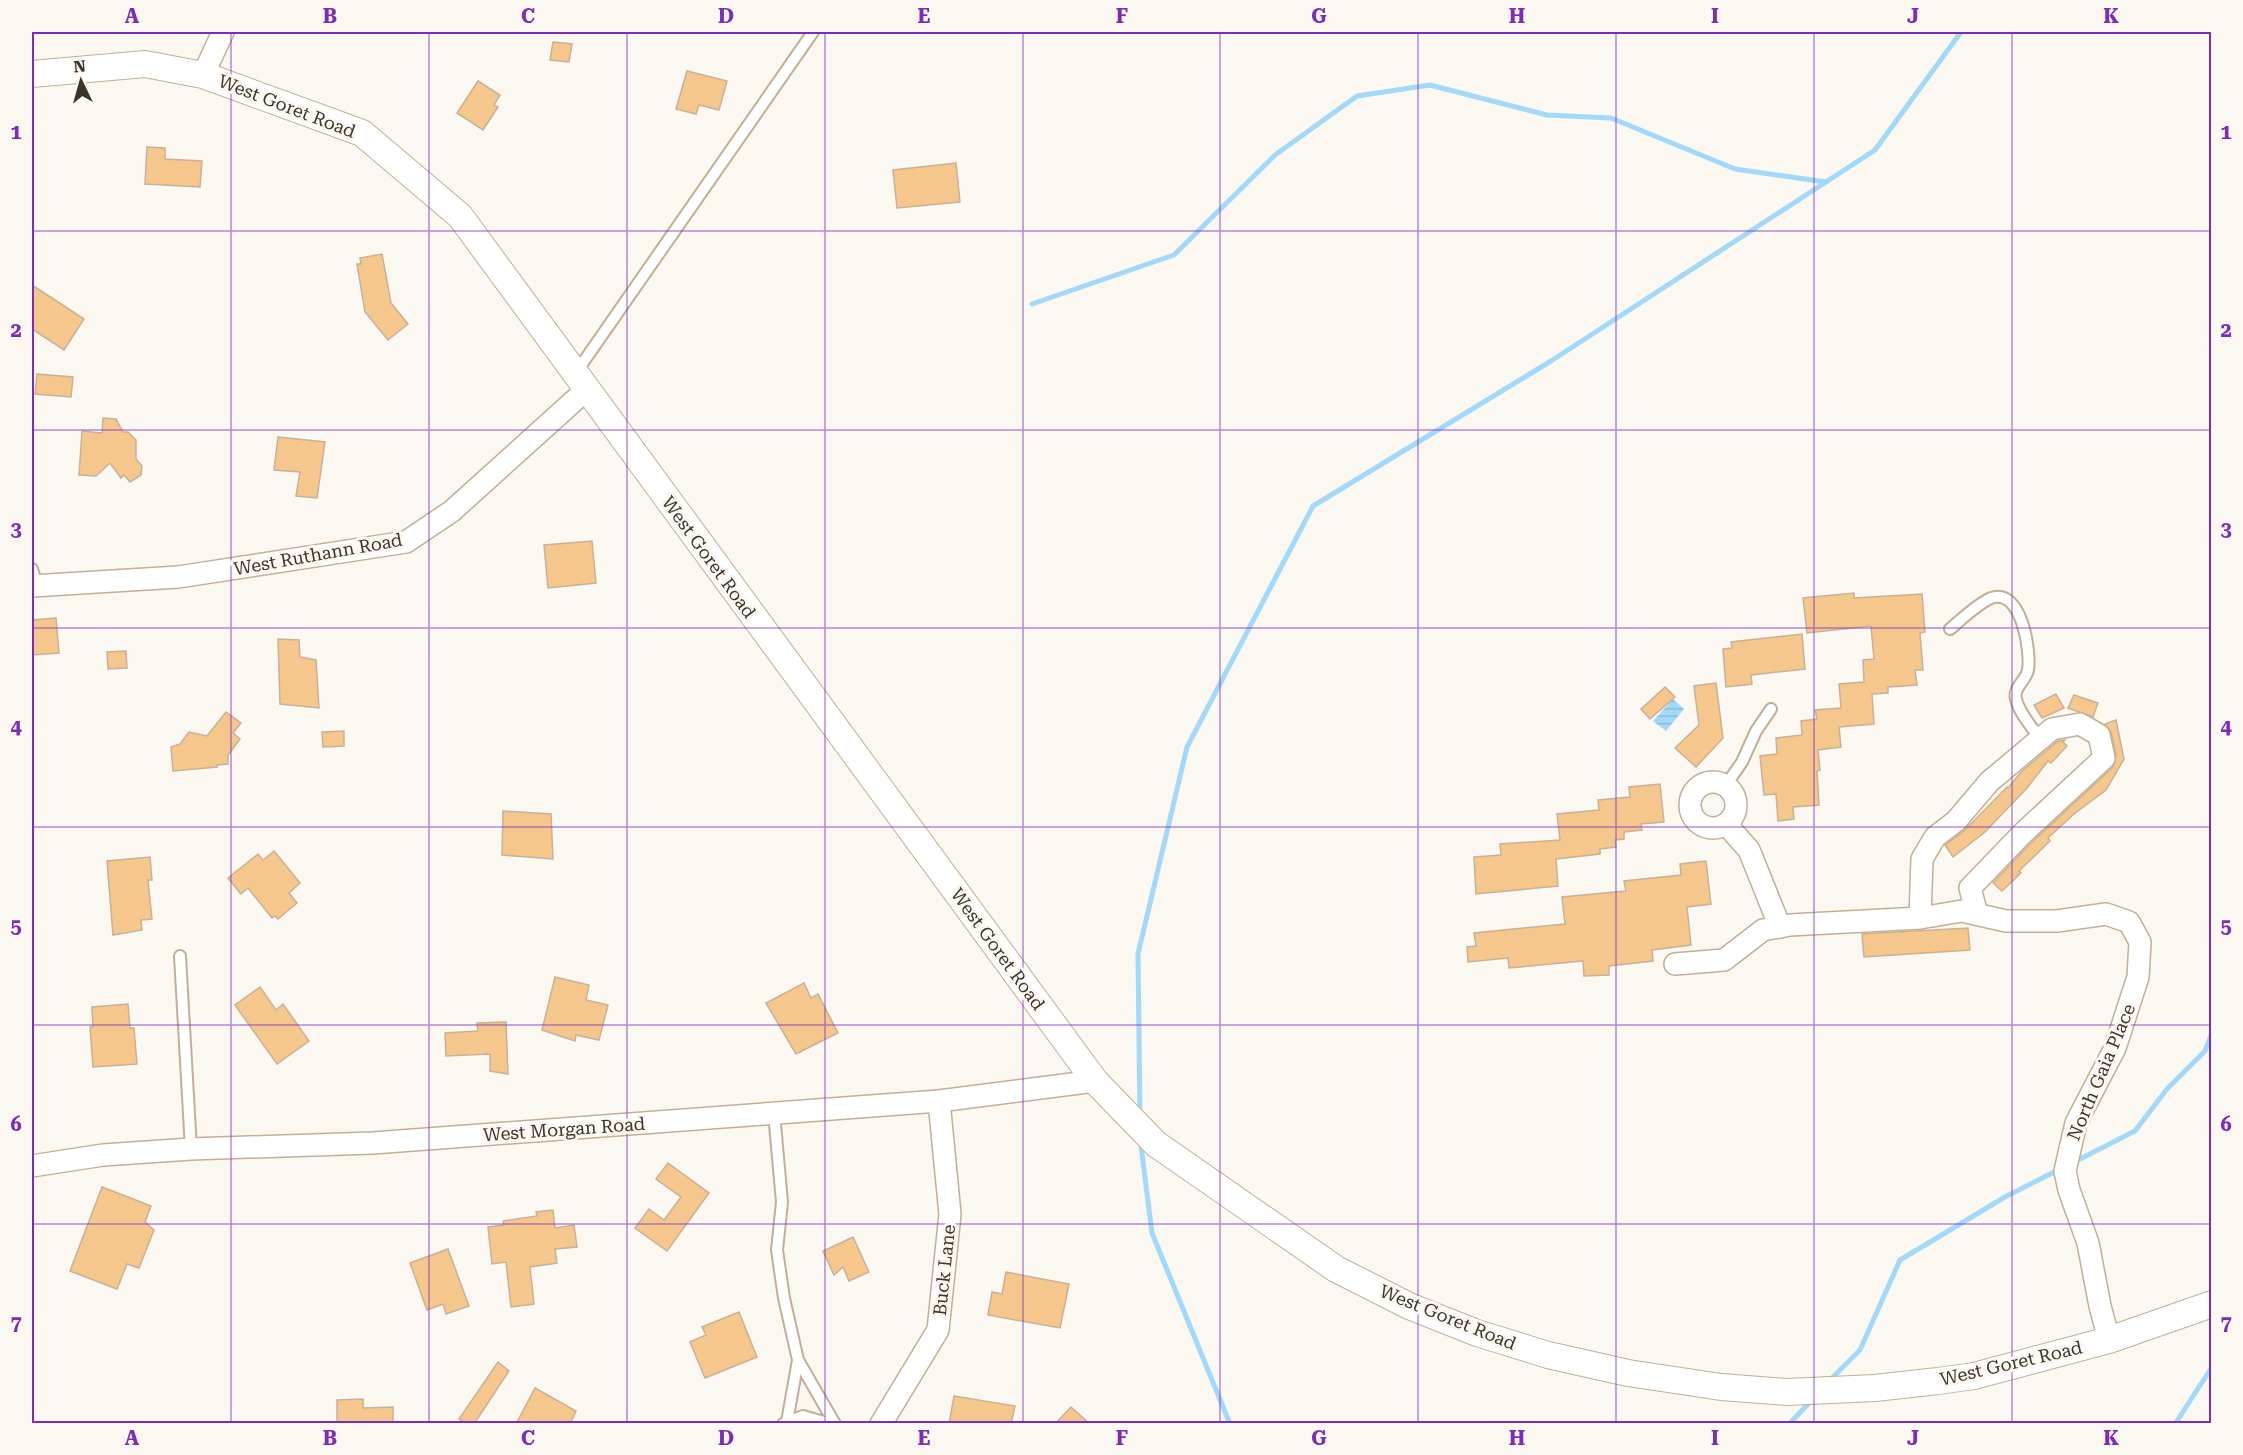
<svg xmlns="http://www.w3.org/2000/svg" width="2243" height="1455" font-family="'Roboto Serif',serif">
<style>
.water{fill:url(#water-rules)}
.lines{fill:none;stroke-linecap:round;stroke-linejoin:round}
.stream{stroke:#a2d9fa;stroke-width:5}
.building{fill:#f5c78d;stroke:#c8b196;stroke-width:1.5}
.service-casing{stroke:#c4af93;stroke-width:14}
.minor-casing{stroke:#c4af93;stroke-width:24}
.tertiary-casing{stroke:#c4af93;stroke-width:28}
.service{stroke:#fff;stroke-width:10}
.minor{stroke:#fff;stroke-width:21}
.tertiary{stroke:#fff;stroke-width:26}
.grid{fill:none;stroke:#7b2cbf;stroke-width:1.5;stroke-opacity:0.55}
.labels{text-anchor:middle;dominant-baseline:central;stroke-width:6;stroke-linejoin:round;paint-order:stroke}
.street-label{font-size:18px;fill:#3d3429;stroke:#fbf7f1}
.neatline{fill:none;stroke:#7b2cbf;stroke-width:2}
.grid-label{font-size:20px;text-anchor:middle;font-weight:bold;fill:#7b2cbf}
</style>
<defs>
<pattern id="water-rules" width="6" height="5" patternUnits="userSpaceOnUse" patternTransform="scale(1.5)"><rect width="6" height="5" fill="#a2d9fa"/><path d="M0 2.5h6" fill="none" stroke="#8cbbd6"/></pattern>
</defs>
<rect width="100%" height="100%" fill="#fbf7f1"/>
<polygon class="water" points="1673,699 1684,709 1666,731 1653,721"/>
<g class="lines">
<g class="stream">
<polyline points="1032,304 1174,255 1275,155 1357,96 1430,85 1547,115 1611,118 1735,169 1826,182"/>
<polyline points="1140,1117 1138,954 1187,747 1313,506 1551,361 1875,150 1961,32"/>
<polyline points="1140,1138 1152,1233 1230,1424"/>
<polyline points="2074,1162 2135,1131 2167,1089 2205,1051 2212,1033"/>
<polyline points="1829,1381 1860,1350 1900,1260 2005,1197 2060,1169"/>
<polyline points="1789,1424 1813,1399"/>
<polyline points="2175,1424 2212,1367"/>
</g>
</g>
<g class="building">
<polygon points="553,42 572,44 569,62 550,60"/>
<polygon points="687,71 727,81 719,110 699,105 696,114 676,109"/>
<polygon points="478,81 500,95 494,105 498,107 483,130 457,113"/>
<polygon points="147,147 165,148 165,159 202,161 200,187 145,184"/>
<polygon points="956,163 960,202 897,208 893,170"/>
<polygon points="382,254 391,303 408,324 388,340 365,312 357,264 361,264 360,258"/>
<polygon points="32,285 84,319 64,350 32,329"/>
<polygon points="37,374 73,377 71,397 35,394"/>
<polygon points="103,418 116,419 123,432 128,432 136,440 136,459 142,466 141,475 130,482 124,475 121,478 110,463 96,476 79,475 82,431 102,433"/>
<polygon points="278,437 325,442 317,498 296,496 300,472 274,470"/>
<polygon points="592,541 596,583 548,588 544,545"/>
<polygon points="1854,593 1854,598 1922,594 1925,632 1920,633 1923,670 1915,670 1917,685 1888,687 1888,693 1872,694 1874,724 1839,727 1841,747 1818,750 1820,770 1817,771 1819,805 1793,807 1794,819 1778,821 1776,794 1764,795 1760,756 1777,754 1776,738 1802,735 1801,721 1817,719 1815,710 1841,708 1839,684 1864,682 1863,660 1874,659 1871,626 1807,633 1803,598"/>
<polygon points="56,618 59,653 32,655 32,620"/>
<polygon points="1802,634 1805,669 1751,675 1752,684 1726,687 1723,649 1732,648 1731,642"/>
<polygon points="278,639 299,640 300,657 316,660 319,708 280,704"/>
<polygon points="126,651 127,668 108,669 107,652"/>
<polygon points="1716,683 1723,738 1696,767 1675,748 1699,725 1694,686"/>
<polygon points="1665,687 1675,697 1650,719 1641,709"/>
<polygon points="2056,694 2064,708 2042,718 2034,705"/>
<polygon points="2074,695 2098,703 2093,717 2068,708"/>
<polygon points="226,712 241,723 233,733 240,739 228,755 228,764 217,765 217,767 173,771 171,747 180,744 189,732 207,736"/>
<polygon points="2116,720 2124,759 2106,790 2074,814 2048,838 2050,841 2019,871 2021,873 2002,891 1993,883 2031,843 2113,767 2116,755 2111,732 2105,724"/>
<polygon points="344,731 344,746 323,747 322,732"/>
<polygon points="2065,740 2063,742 2067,746 2051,763 2048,761 2027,788 1985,832 1953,857 1945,845 1964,831 2007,787 2008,788 2021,772 2058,741"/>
<polygon points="1660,784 1664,822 1641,824 1642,830 1624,832 1624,839 1615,840 1616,847 1600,849 1600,854 1556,859 1558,886 1476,894 1474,857 1501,855 1500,844 1560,840 1557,814 1599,810 1598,800 1630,797 1629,787"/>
<polygon points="503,811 551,814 553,859 502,855"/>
<polygon points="274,851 300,883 289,893 297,903 278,919 275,916 272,918 248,888 241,894 228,878 258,854 263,860"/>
<polygon points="150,857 152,880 148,880 152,919 141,920 142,930 113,935 107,861"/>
<polygon points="1706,861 1711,904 1687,907 1691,945 1652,950 1653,961 1609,966 1609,975 1584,976 1583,961 1509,968 1508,958 1468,962 1467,947 1476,946 1474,933 1565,924 1562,897 1626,891 1624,881 1681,875 1680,864"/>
<polygon points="1968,928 1970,950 1864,957 1862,934"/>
<polygon points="555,977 589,985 586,1000 608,1005 599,1040 576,1035 575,1041 542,1030"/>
<polygon points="804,983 811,998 818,994 838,1033 796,1054 766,1003"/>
<polygon points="260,987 276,1010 283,1004 309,1041 277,1064 235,1005"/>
<polygon points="128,1004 130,1028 134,1028 137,1064 93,1067 90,1027 93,1027 92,1007"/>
<polygon points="506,1022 508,1074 490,1071 490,1054 446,1056 445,1033 478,1031 477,1023"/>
<polygon points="668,1163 709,1193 667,1251 635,1228 649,1209 664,1220 681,1197 656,1179"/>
<polygon points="102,1187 151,1206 145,1222 154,1230 139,1268 127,1264 117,1289 70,1271"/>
<polygon points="553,1210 555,1228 574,1225 577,1247 555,1249 557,1263 530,1267 534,1304 511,1307 506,1262 492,1264 488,1227 504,1225 503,1221 537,1216 536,1212"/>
<polygon points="853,1237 869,1272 849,1281 843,1267 834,1275 823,1251"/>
<polygon points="448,1249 469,1306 446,1314 443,1304 427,1310 410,1263"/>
<polygon points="1006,1272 1069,1284 1060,1328 988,1315 992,1292 1002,1294"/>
<polygon points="739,1312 757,1357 705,1378 690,1342 706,1335 702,1327"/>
<polygon points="498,1362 509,1371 474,1424 467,1424 459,1419"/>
<polygon points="535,1388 576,1411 570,1424 516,1424"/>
<polygon points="954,1396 1015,1406 1011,1424 949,1424"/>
<polygon points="363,1399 363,1408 393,1407 393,1424 337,1424 337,1400"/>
<polygon points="1071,1407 1090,1424 1055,1424"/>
</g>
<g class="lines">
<defs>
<g id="service">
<polyline points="575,374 813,32"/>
<polyline points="32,569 37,586"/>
<path d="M1950,629C1962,619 1977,604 1991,598C2022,587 2031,652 2028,670C2026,681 2013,687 2016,699C2019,713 2032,727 2040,739"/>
<polyline points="1726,785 1742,762 1756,731 1771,709"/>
<polyline points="180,956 191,1149"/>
<polyline points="774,1113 782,1202 777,1250 784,1298 798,1360 787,1422"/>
<polyline points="798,1360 835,1424"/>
<polyline points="783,1424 803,1416 831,1424"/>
</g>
<g id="minor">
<polyline points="203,75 223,32"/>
<polyline points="32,586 178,577 406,542 452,511 586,390"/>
<circle cx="1713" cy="805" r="23"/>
<polyline points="1726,824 1749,850 1780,927"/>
<polyline points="1920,918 1922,859 1935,837 1956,821 1989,782 2052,729 2080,724 2099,735 2104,758 2022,834 1970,888 1977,914"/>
<polyline points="1675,964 1724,960 1763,930 1790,925 1920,918 1962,911 2006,921 2057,921 2106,914 2129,922 2140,942 2138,977 2115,1048 2076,1123 2065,1171 2069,1190 2088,1243 2100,1306 2109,1340"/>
<polyline points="32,1166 103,1155 191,1149 373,1143 939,1101 1095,1081"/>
<polyline points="881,1424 938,1330 950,1214 939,1101"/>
</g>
<polyline id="tertiary" points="32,74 145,64 203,75 362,133 460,216 1095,1081 1156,1144 1336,1269 1409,1306 1477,1333 1548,1355 1628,1373 1721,1387 1787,1392 1875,1388 1938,1381 1974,1376 2109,1340 2212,1304"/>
</defs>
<use href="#service" class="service-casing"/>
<use href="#minor" class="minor-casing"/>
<use href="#tertiary" class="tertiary-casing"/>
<use href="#service" class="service"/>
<use href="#minor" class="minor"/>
<use href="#tertiary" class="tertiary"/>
</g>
<path class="grid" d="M231,32V1424M429,32V1424M627,32V1424M825,32V1424M1023,32V1424M1220,32V1424M1418,32V1424M1616,32V1424M1814,32V1424M2012,32V1424M32,231H2212M32,430H2212M32,628H2212M32,827H2212M32,1025H2212M32,1224H2212"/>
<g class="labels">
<g class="street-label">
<text transform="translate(287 106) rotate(21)">West Goret Road</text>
<text transform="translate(318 554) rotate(-10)">West Ruthann Road</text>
<text transform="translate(709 557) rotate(54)">West Goret Road</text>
<text transform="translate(998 949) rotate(54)">West Goret Road</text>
<text transform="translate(2101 1072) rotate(-67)">North Gaia Place</text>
<text transform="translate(564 1129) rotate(-4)">West Morgan Road</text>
<text transform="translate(944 1270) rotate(-84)">Buck Lane</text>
<text transform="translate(1448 1317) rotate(22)">West Goret Road</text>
<text transform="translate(2011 1363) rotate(-13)">West Goret Road</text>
</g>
</g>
<rect width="2243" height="1455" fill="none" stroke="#fbf7f1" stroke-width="66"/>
<g transform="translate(81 81) rotate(355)" stroke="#fbf7f1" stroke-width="4.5" paint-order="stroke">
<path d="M0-4.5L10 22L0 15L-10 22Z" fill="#3d3429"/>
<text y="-9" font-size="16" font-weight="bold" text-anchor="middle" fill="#3d3429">N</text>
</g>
<rect x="33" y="33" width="2177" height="1389" class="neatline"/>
<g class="grid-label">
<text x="132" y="23">A</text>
<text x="330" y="23">B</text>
<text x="528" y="23">C</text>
<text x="726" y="23">D</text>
<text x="924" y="23">E</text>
<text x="1122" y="23">F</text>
<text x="1319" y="23">G</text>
<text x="1517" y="23">H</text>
<text x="1715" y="23">I</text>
<text x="1913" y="23">J</text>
<text x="2111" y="23">K</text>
<text x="16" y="139">1</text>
<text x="2226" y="139">1</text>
<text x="16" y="337">2</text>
<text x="2226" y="337">2</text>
<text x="16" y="536">3</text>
<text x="2226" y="536">3</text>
<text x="16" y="734">4</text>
<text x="2226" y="734">4</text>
<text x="16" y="933">5</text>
<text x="2226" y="933">5</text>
<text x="16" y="1131">6</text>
<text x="2226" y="1131">6</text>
<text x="16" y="1330">7</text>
<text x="2226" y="1330">7</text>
<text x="132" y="1445">A</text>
<text x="330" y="1445">B</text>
<text x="528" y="1445">C</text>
<text x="726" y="1445">D</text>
<text x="924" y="1445">E</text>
<text x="1122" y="1445">F</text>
<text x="1319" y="1445">G</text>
<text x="1517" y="1445">H</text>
<text x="1715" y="1445">I</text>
<text x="1913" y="1445">J</text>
<text x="2111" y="1445">K</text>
</g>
</svg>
